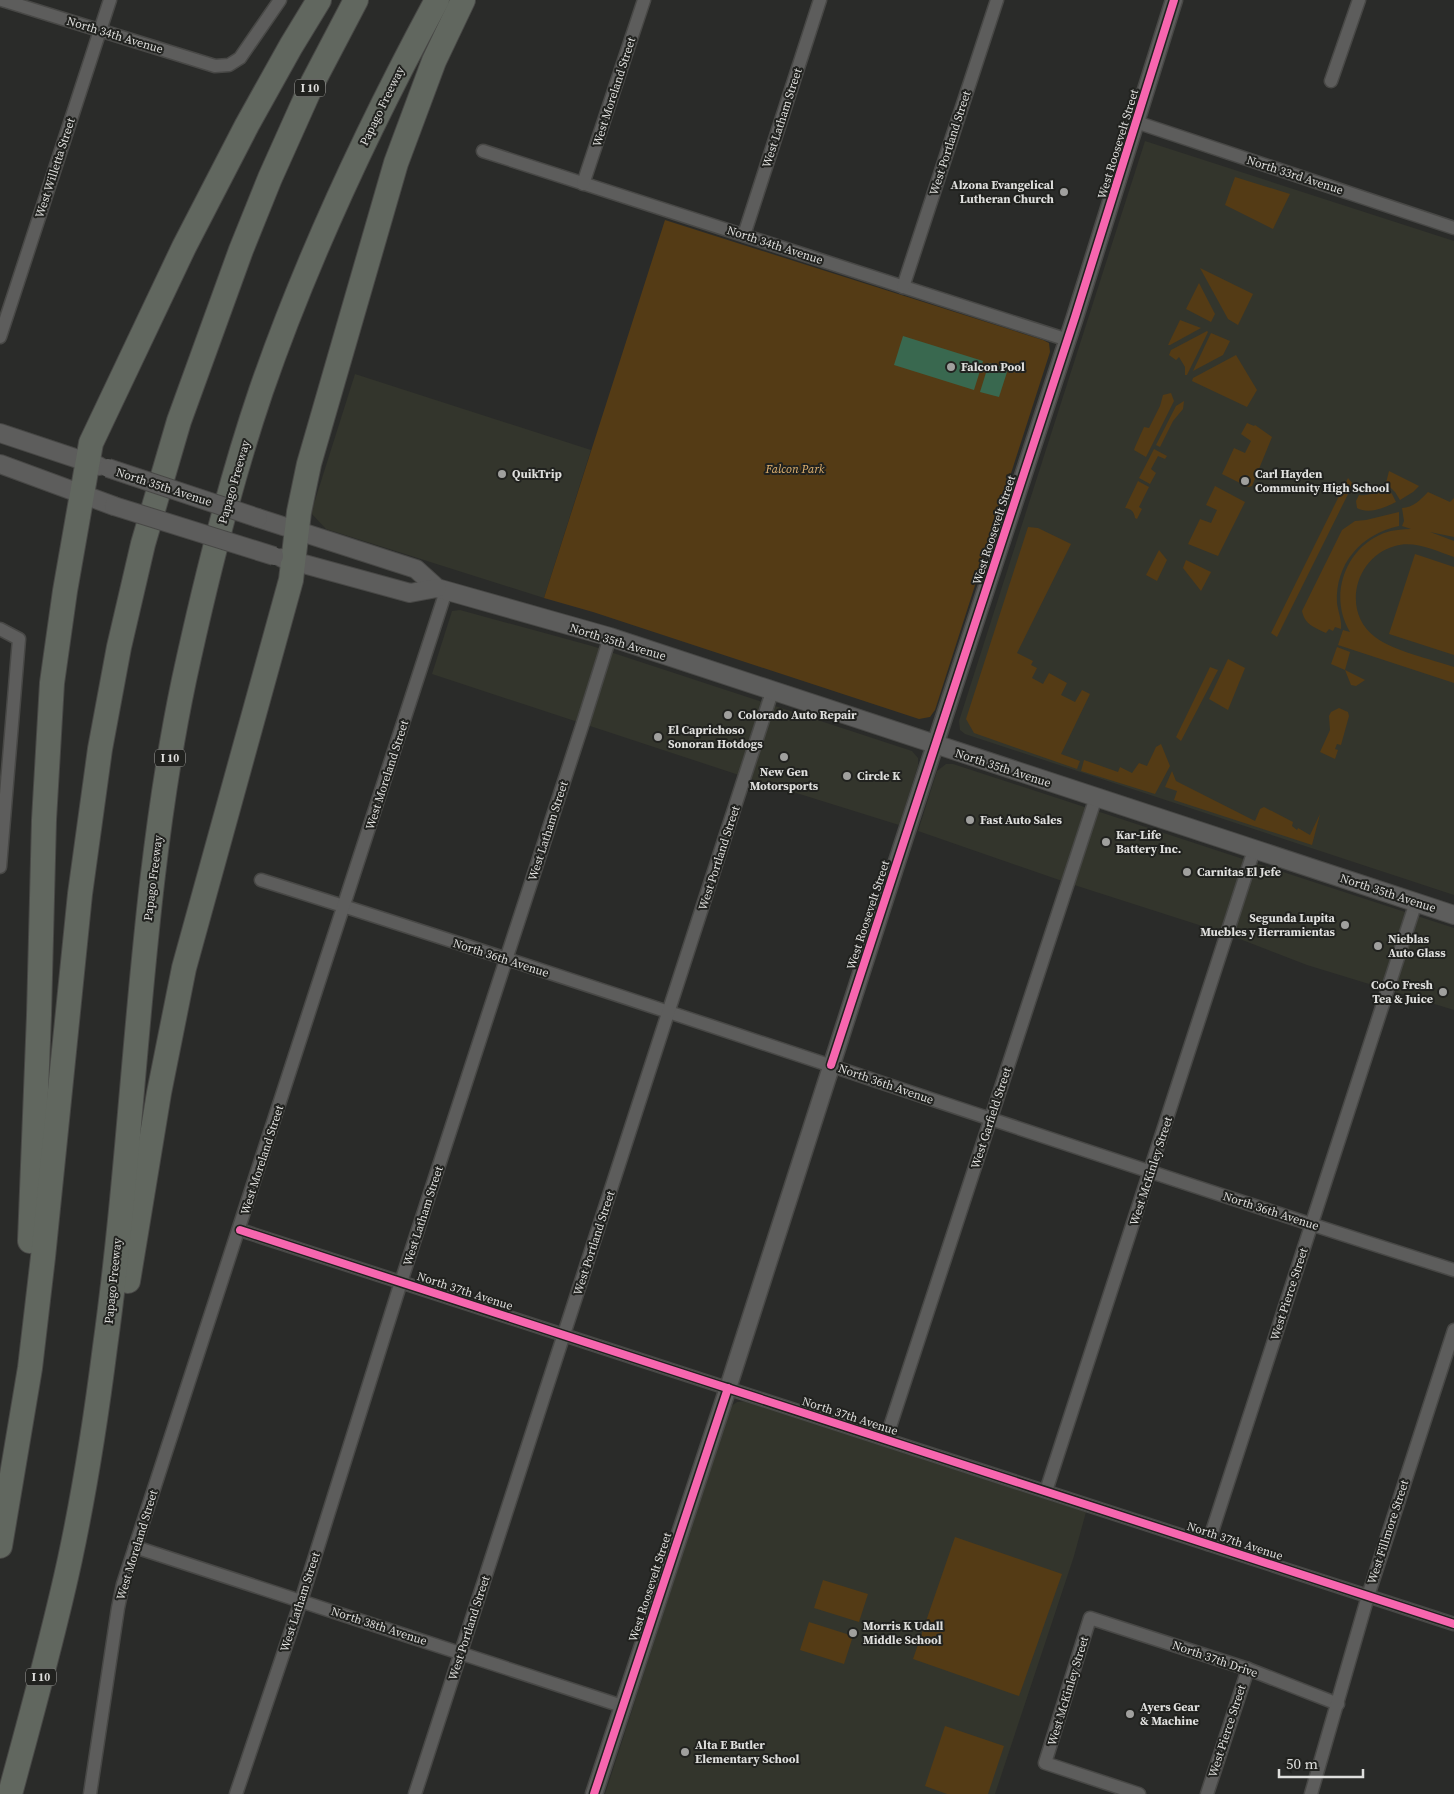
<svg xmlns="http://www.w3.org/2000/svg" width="1454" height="1794" font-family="'Source Serif 4',serif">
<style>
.built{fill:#33352c}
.green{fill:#543b15}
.water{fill:#39684f}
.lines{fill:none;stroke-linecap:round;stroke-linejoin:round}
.minor-casing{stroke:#484846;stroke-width:15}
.tertiary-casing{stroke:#484846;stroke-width:19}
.secondary-casing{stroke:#484846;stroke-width:20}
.motorway-casing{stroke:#484846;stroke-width:26}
.minor{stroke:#5d5d5c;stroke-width:12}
.tertiary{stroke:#5d5d5c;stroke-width:16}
.secondary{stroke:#5d5d5c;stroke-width:18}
.motorway{stroke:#61675f;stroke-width:24}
.secondary-bridge-casing{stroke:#484846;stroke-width:20;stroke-linecap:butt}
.secondary-bridge{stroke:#5d5d5c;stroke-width:18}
.cycleway-casing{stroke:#21221f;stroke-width:11}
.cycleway{stroke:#f766af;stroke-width:8}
.poi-dot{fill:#a0a09e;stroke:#21221f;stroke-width:2}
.labels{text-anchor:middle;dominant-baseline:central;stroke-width:4;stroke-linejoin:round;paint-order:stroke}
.shield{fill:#21221f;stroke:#a6a6a4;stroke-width:1}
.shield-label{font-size:11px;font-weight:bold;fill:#dfdfdd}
.street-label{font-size:12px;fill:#dfdfdd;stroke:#21221f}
.poi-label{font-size:12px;font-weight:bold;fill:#dfdfdd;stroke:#21221f;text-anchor:start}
.park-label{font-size:12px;font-style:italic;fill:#e4b572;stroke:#21221f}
</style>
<rect width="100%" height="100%" fill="#2a2b29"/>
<g class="built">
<polygon points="1145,141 1454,241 1454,895 971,736 965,734 960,730 959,721"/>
<polygon points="355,374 591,450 544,598 326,529 311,513"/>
<polygon points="460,610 592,646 912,751 918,758 918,766 899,825 745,777 432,674 452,611"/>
<polygon points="946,764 953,764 1454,928 1454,1010 1307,965 1227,934 1068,883 918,831 937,771"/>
<polygon points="747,1401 1086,1512 1074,1556 995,1794 605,1794 730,1407 737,1402"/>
</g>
<g class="green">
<polygon points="1235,177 1290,194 1273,229 1225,205"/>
<polygon points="665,220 1043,340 1049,343 1050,352 935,710 930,717 919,719 593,612 544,598"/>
<polygon points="1200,268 1253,294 1238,325 1228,319"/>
<polygon points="1199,283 1215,314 1211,322 1186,309"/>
<polygon points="1180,320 1201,328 1170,345 1168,345"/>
<polygon points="1207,331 1208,332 1187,375 1185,375 1185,367 1179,357 1176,360 1169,355 1171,350"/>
<polygon points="1211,333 1230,341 1223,355 1193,371"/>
<polygon points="1236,355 1257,390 1247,407 1192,381 1193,378"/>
<polygon points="1171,393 1174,401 1146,457 1134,450 1135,447 1144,427 1149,428 1160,406 1163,395"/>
<polygon points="1184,401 1183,409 1173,421 1160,447 1156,445 1176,406"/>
<polygon points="1247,423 1254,426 1255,425 1272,437 1252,486 1248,487 1222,474 1234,448 1245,453 1251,441 1241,434"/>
<polygon points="1154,449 1167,456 1165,459 1158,456 1151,469 1156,473 1150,484 1139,478"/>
<polygon points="1389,471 1419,486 1413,492 1400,500 1395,492 1386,483"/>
<polygon points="1348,478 1353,484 1277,637 1271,633"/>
<path d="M1138,481L1149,487L1139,507L1142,509L1137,519L1135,518C1134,511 1131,509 1125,508Z"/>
<polygon points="1215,486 1245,502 1218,556 1188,544 1200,519 1211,523 1217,510 1206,505"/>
<path d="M1384,486L1392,494L1396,502C1386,507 1369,515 1357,508L1356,501L1359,495C1369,496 1377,493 1384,486Z"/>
<path d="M1428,492L1450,502L1454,498V537L1430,532L1454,541V557C1436,551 1414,540 1395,546C1355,557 1341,611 1375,637C1393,651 1431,659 1454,667V683L1338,645L1343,630L1350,632C1328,596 1345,548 1384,533C1393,530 1402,529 1411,529L1402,526L1404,521L1402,508C1413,508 1421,499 1428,492Z"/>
<path d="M1399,512V526C1361,534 1335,564 1337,603C1338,612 1342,620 1341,629L1335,627L1333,631L1329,629L1326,633C1314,627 1305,625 1302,611L1342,530L1355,521L1366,520Z"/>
<polygon points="1028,527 1038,528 1071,544 1017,653 1033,661 1031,665 1037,668 1032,678 1043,684 1049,673 1067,683 1061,695 1075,702 1082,690 1090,694 1061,754 1080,761 1077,769 974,733 966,719"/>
<polygon points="1159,550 1167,560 1157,581 1146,575"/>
<polygon points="1415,554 1454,567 1454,655 1389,634"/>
<polygon points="1186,560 1211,572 1201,591 1183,568"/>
<polygon points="1337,647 1350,652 1345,670 1365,680 1356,686 1351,685 1345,670 1331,664"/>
<polygon points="1228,659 1245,668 1228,710 1209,699"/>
<polygon points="1210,667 1218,670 1181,741 1176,737"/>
<polygon points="1339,708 1348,712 1349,716 1341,745 1337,744 1335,749 1338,750 1335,759 1320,752 1330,730 1329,716 1331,712"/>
<polygon points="1161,744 1170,766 1155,794 1081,771 1084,760 1118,772 1120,767 1132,773 1139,763 1147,766 1156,747"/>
<polygon points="1172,771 1176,781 1255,821 1260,809 1264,807 1293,822 1292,826 1297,830 1298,828 1310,835 1320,814 1312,845 1174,800 1177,791 1165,787"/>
<polygon points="955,1537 1062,1574 1019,1696 913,1659"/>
<polygon points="823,1580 868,1594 859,1622 814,1608"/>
<polygon points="809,1622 853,1636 844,1664 800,1650"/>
<polygon points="945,1726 1004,1746 988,1794 947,1794 925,1786"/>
</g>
<g class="water">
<polygon points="903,336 983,361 974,390 894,365"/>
<polygon points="989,363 1008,369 999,397 980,392"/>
</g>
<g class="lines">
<defs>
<g id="minor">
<polyline points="2,0 215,66 229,65 240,58 280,0"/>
<polyline points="1331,81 1359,0"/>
<polyline points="1136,122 1454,228"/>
<polyline points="483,151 1068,340"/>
<polyline points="583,184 644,0"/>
<polyline points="744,235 820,0"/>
<polyline points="903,287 997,0"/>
<polyline points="0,337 110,0"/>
<polyline points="0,629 19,639 0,867"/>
<path d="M261,880C660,1005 1055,1144 1454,1270"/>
<polyline points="240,1230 1454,1624"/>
<polyline points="886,1439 1096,797"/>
<polyline points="1046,1491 1254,850"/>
<polyline points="1208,1544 1416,902"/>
<polyline points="135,1547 622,1706"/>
<polyline points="90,1794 118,1608 123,1584 446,591"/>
<polyline points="236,1794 301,1601 401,1282 583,723 610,637"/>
<polyline points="415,1794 772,692"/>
<polyline points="1139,1794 1045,1763 1090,1618 1248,1669 1338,1704"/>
<polyline points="1207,1794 1248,1669"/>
<polyline points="1311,1794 1368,1596 1454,1330"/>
</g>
<polyline id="tertiary" points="594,1794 728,1388 902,846 1075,317 1174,0"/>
<g id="secondary">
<polyline points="0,433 99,466"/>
<polyline points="0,464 114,506"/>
<polyline points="258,518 416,569 437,588 610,637 1454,915"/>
<polyline points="282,558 410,593 437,588"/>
</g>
<g id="motorway">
<polyline points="30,1241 39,1015 44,820 52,683 65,591 91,443 184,247 247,125 291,46 319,0"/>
<polyline points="128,1281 159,1093 184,968 291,580 299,512 309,464 396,163 434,61 463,0"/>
<polyline points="0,1546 30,1368 43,1257 80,894 100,749 119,647 143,544 179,421 241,250 270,178 313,82 356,0"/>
<path d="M10,1794C31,1716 53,1638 70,1559C85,1489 96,1418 105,1347C136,1125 138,899 184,680C205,583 229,485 261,391C308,255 369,126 437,0"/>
</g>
</defs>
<use href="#minor" class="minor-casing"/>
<use href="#tertiary" class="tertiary-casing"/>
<use href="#secondary" class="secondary-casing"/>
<use href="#motorway" class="motorway-casing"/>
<use href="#minor" class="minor"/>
<use href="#tertiary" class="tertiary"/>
<use href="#secondary" class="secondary"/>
<use href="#motorway" class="motorway"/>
<defs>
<g id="secondary-bridge">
<polyline points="108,468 258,518"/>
<polyline points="114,506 274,556"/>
</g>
</defs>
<use href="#secondary-bridge" class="secondary-bridge-casing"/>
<use href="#secondary-bridge" class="secondary-bridge"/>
<defs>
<g id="cycleway">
<polyline points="831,1065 1075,317 1174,0"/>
<polyline points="240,1230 1454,1624"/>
<polyline points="594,1794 728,1388"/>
</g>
</defs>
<use href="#cycleway" class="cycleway-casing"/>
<use href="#cycleway" class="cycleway"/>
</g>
<g class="poi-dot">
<circle cx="1064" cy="192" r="5"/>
<circle cx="951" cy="367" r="5"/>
<circle cx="502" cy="474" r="5"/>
<circle cx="1245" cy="481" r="5"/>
<circle cx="728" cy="715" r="5"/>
<circle cx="658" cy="737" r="5"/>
<circle cx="784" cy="757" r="5"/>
<circle cx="847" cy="776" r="5"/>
<circle cx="970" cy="820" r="5"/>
<circle cx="1106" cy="842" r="5"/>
<circle cx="1187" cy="872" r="5"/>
<circle cx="1345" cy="925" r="5"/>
<circle cx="1378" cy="946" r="5"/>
<circle cx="1443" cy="992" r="5"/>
<circle cx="853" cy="1633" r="5"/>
<circle cx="1130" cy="1714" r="5"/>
<circle cx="685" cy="1752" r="5"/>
</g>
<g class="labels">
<g class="shield">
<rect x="295" y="79.5" width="30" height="17" rx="4"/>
<rect x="155" y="749.5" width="30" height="17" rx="4"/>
<rect x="26" y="1668.5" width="30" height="17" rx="4"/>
</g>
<g class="shield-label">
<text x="310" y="88">I 10</text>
<text x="170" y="758">I 10</text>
<text x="41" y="1677">I 10</text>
</g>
<g class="street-label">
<text transform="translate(115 35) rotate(17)">North 34th Avenue</text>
<text transform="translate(614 92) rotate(-72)">West Moreland Street</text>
<text transform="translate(382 106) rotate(-64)">Papago Freeway</text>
<text transform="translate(782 118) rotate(-72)">West Latham Street</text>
<text transform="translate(950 143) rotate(-72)">West Portland Street</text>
<text transform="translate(1118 144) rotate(-73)">West Roosevelt Street</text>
<text transform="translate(55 168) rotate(-72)">West Willetta Street</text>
<text transform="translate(1295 175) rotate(18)">North 33rd Avenue</text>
<text transform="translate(775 245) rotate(18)">North 34th Avenue</text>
<text transform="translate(234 482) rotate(-74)">Papago Freeway</text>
<text transform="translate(164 487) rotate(18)">North 35th Avenue</text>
<text transform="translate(994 530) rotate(-72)">West Roosevelt Street</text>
<text transform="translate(618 642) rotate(17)">North 35th Avenue</text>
<text transform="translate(1003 768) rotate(18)">North 35th Avenue</text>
<text transform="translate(387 775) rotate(-72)">West Moreland Street</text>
<text transform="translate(548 831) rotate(-72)">West Latham Street</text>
<text transform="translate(719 858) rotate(-72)">West Portland Street</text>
<text transform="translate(153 878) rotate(-83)">Papago Freeway</text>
<text transform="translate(1388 893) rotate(18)">North 35th Avenue</text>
<text transform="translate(868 915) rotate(-72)">West Roosevelt Street</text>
<text transform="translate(501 958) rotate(18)">North 36th Avenue</text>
<text transform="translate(886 1084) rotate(19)">North 36th Avenue</text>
<text transform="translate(991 1118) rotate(-72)">West Garfield Street</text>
<text transform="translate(262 1160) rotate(-72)">West Moreland Street</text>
<text transform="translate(1151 1171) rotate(-72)">West McKinley Street</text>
<text transform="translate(1271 1211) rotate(18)">North 36th Avenue</text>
<text transform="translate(423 1216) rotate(-72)">West Latham Street</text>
<text transform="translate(594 1243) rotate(-72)">West Portland Street</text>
<text transform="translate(113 1281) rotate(-84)">Papago Freeway</text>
<text transform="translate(465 1291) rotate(18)">North 37th Avenue</text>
<text transform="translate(1289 1294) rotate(-72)">West Pierce Street</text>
<text transform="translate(850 1416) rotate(18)">North 37th Avenue</text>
<text transform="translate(1388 1532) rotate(-72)">West Fillmore Street</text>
<text transform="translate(1235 1541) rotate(18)">North 37th Avenue</text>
<text transform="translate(137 1545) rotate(-73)">West Moreland Street</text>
<text transform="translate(650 1587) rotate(-72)">West Roosevelt Street</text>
<text transform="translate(300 1602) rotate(-72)">West Latham Street</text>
<text transform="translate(379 1626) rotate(18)">North 38th Avenue</text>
<text transform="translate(469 1628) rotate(-72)">West Portland Street</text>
<text transform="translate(1215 1659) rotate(19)">North 37th Drive</text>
<text transform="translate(1068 1691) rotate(-73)">West McKinley Street</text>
<text transform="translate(1227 1731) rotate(-72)">West Pierce Street</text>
</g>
<g class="poi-label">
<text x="1054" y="185" text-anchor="end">Alzona Evangelical<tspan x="1054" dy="14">Lutheran Church</tspan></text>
<text x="961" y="367">Falcon Pool</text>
<text x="512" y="474">QuikTrip</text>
<text x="1255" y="474">Carl Hayden<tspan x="1255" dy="14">Community High School</tspan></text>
<text x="738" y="715">Colorado Auto Repair</text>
<text x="668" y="730">El Caprichoso<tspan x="668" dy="14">Sonoran Hotdogs</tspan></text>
<text x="784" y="772" text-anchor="middle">New Gen<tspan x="784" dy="14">Motorsports</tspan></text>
<text x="857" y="776">Circle K</text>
<text x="980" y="820">Fast Auto Sales</text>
<text x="1116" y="835">Kar-Life<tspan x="1116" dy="14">Battery Inc.</tspan></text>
<text x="1197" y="872">Carnitas El Jefe</text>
<text x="1335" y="918" text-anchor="end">Segunda Lupita<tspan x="1335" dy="14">Muebles y Herramientas</tspan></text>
<text x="1388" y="939">Nieblas<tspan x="1388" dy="14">Auto Glass</tspan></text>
<text x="1433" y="985" text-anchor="end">CoCo Fresh<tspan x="1433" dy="14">Tea &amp; Juice</tspan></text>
<text x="863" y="1626">Morris K Udall<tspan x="863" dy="14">Middle School</tspan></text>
<text x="1140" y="1707">Ayers Gear<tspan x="1140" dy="14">&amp; Machine</tspan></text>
<text x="695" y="1745">Alta E Butler<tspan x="695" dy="14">Elementary School</tspan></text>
</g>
<g class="park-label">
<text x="795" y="469">Falcon Park</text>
</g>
</g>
<path d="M1279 1769v8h84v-8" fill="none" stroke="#dfdfdd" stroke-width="2.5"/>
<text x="1286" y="1769" font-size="15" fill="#dfdfdd" stroke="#21221f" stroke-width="4" paint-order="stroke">50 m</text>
</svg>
